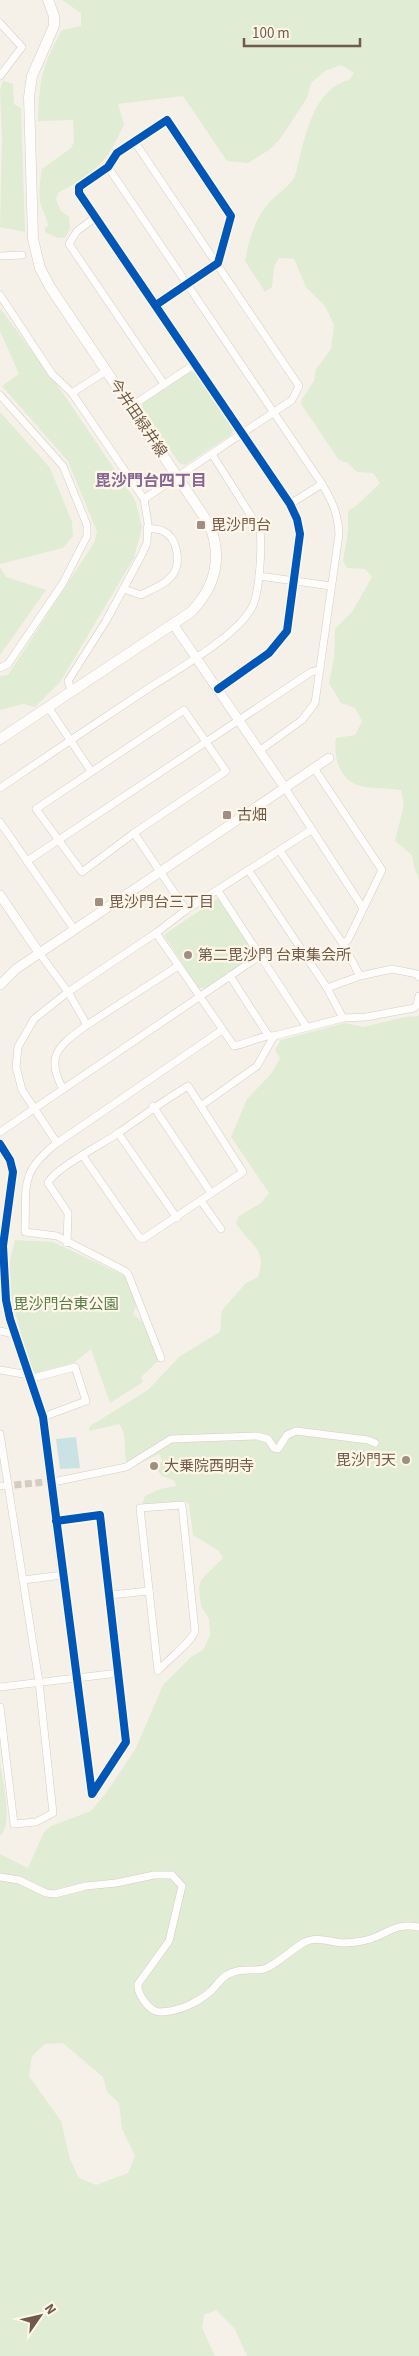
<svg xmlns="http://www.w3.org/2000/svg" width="419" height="2356" font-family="'Source Sans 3','Noto Sans JP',sans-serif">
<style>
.green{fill:#e1ecd4;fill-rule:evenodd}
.water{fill:#cbe2e5}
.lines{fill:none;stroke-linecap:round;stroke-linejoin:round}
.minor-tunnel{stroke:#d4cbc1;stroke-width:7;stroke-dasharray:7 3.5;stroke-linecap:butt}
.minor-casing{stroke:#d4cdc6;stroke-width:8}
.tertiary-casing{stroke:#d4cdc6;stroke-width:10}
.secondary-casing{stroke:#d4cdc5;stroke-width:11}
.minor{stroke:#fefdfc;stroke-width:7}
.tertiary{stroke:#fefdfc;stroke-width:9}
.secondary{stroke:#fefdfc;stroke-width:10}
.cycleway-casing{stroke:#fef7e9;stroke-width:11}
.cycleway{stroke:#0057b8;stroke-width:8}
.poi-dot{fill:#9f8f82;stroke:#fef7e9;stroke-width:2}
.labels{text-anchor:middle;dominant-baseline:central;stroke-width:4.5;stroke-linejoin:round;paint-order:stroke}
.street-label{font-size:15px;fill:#715a4a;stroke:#fef7e9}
.poi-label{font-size:15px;fill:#715a4a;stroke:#fef7e9;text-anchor:start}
.park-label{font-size:15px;fill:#547c46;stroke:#fef7e9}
.neighbourhood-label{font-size:16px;font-weight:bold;fill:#876695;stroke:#fef7e9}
</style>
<rect width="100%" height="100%" fill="#f5f1e9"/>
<g class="green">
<path d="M62,0H419V880L414,867L412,855L395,841L404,805L401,790C388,788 370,789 357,785C339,778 333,755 336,738L355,735L362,721L355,708L341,703L329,683L334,658L335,629L352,612L372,577L365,569L347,568L343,561L348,531V511L356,506L380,483L373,473L357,472L348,463L339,460L301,404L302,399L314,381L316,369L331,349L334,325L325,306L306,287L294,259L279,258L274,267L272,287L265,292L245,261C249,240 254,222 267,205C275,195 288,188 294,178C297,172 298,162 300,156C307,127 317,88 349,80L354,73L341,65L325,71L311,83L307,98L280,139L269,150L248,163L227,161L183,96L118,104L124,124C107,163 95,173 58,193L56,200L61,211L69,217L70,228L66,237L58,238L45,232V228L48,226C47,218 44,213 41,206C38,197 40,179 42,169L71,148L74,142L73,120L38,121C39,81 42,65 62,30L81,26V13Z"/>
<polygon points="3,81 13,84 14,104 21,108 25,232 0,227 2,137 0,90"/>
<polygon points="0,308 65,396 135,500 142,527 134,558 60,682 35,707 23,704 0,710 0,676 8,675 94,543 97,532 68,461 2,386 19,374 0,331"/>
<polygon points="190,372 197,373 232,424 233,430 231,435 185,465 179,463 143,409 143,403"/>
<polygon points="0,412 50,468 72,522 73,536 63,548 0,564"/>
<polygon points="0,567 6,577 46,590 0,655"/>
<polygon points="218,898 256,955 206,988 198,988 164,935"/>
<path d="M419,1016V2356H247L235,2329L216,2310L204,2315L202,2328L215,2356H0V1854L28,1868L44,1832L51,1826L91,1811L106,1793L136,1748L163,1685L191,1657L203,1650L210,1635L209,1619L201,1606L199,1588L201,1580L223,1558L219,1551L193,1535L189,1504L185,1501L142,1506L145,1496L160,1489L176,1486L175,1481L162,1476L157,1470L162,1460L159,1454L130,1468C120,1455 130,1437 119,1424L89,1431L90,1426L148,1390L180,1356L220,1332L222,1310L246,1283L258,1277C268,1248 249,1245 236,1223L239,1216L261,1203L269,1193L231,1137L247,1099L271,1074L280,1058L275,1050L281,1040L345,1023L363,1027L405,1017ZM63,2043L103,2077L107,2092L119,2103L122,2129L135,2156L128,2173L96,2185L79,2178L70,2159L61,2121L29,2076L32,2056L45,2044Z"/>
<polygon points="15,1240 53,1242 125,1276 137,1304 133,1314 146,1325 159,1360 141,1377 143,1382 110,1403 91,1349 74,1363 36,1373 32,1371 10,1295 9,1264"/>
<path d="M0,1762C2,1778 14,1824 0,1836Z"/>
</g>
<polygon class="water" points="76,1437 80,1468 60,1469 56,1439"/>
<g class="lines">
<polyline class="minor-tunnel" points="4,1486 55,1481"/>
<defs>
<g id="minor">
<polyline points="0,23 22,47 0,76"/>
<polyline points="134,141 299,386 292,400 144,499"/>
<path d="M108,167L322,484C332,501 338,513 339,534L315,703L302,720L259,751"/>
<polyline points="96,217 77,231 69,244 164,384"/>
<polyline points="0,256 22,255"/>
<polyline points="0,295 52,374 72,393 144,499 148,523 147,543 141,556 106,621 68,681 72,692"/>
<polyline points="156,305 218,263 231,216 167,120 117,153 108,167 79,187 79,193 290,504 297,519 300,534 287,631 269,653 218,689"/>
<polyline points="72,393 106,371"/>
<polyline points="0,395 63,466 87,525 87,536 63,583 8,664 0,668"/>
<polyline points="130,407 195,364"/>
<polyline points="290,504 322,484"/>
<polyline points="259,576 331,586"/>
<path d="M124,589L141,595C152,589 167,584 174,573C181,561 177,537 163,531C159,529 152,529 147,528"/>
<polyline points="48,707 91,771"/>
<polygon points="184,710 226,771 134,833 82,872 36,809"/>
<polyline points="314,768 382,870 348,940 343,944 360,976"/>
<path d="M0,788C50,754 99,721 149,688C177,670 235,637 251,609C260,595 262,547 260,530L212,454"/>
<polyline points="285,788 363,908"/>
<polyline points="0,822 74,929"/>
<polyline points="134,833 186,910"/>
<polyline points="280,851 343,944"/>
<polyline points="27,861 311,672 320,670"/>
<polyline points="249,871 327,988 343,1018"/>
<polyline points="218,891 306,1026"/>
<path d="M156,933L234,1046C247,1044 264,1034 274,1036L343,1018L366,1017L414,1008L417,1005L419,996"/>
<path d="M40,954L68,992L87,1025C60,1045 44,1055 63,1089"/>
<polyline points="230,976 268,1035"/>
<polyline points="327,988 360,976 392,969 417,974 419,977"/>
<polyline points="87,1025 178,966"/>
<polyline points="202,1105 257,1066 274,1036"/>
<polyline points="153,1106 211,1193"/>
<polyline points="0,1132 261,955"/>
<polyline points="118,1133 177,1218"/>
<polyline points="57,1143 22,1090 16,1067 18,1047 34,1019 68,992 156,933 186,910 311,830"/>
<polyline points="201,1201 221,1229"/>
<path d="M67,1243L68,1213L48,1183C54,1169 102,1144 117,1134C140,1118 163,1101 188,1086L243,1172L143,1239L139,1237L83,1156"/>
<polyline points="0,1331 17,1335"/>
<path d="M161,1358L128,1274L125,1271L57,1236L25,1232C27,1188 18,1173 57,1143L222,1030"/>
<polyline points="0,1370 29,1375"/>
<polyline points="29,1379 75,1367 86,1401 43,1417"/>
<polyline points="0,1434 39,1682 53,1813 36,1822 14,1824 0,1707"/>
<polyline points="58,1481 126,1467 171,1439 257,1436 268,1439 274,1448 278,1449 287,1435 296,1431 368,1440 375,1443"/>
<polyline points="0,1486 3,1486"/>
<path d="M182,1505L195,1631C192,1642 167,1660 158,1671L140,1508Z"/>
<polyline points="23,1580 63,1575 92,1794 126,1742 100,1515 56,1521"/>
<polyline points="110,1595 149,1591"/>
<polyline points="0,1687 119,1673"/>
<path d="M0,1877L19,1880L46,1893L55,1894L86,1886L116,1883L154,1875H172L182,1886L169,1941L138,1984C137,1994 149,2011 159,2012C178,2012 197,2003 211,1991C216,1986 221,1978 227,1975C239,1967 252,1972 264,1969C275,1966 293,1948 305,1942C318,1936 330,1942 343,1943C349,1943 356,1942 362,1941C387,1937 390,1922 419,1927"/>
</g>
<g id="tertiary">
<polyline points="173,624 285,788"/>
<polyline points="0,895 40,954"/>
<polyline points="0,985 16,969 329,758"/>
<polyline points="0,1144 10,1160 13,1172 3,1246 6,1300 10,1319 43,1417 63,1575"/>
</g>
<path id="secondary" d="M0,739L191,612C216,586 223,557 209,524L50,287L40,268L33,239L29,97L32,76L54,26V16L48,0"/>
</defs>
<use href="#minor" class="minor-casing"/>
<use href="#tertiary" class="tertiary-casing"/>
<use href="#secondary" class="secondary-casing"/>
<use href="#minor" class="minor"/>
<use href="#tertiary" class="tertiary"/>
<use href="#secondary" class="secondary"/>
<defs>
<g id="cycleway">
<polyline points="156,305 218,263 231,216 167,120 117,153 108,167 79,187 79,193 290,504 297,519 300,534 287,631 269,653 218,689"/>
<polyline points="0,1144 10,1160 13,1172 3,1246 6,1300 10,1319 43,1417 92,1794 126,1742 100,1515 56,1521"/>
</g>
</defs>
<use href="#cycleway" class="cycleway-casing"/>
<use href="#cycleway" class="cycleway"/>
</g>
<g class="poi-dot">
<rect x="196" y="520" width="10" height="10" rx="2.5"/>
<rect x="222" y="810" width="10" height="10" rx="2.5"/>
<rect x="94" y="897" width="10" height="10" rx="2.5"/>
<circle cx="188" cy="955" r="5"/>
<circle cx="406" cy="1460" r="5"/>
<circle cx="154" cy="1466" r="5"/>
</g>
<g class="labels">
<g class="street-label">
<text transform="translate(138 418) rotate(56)">今井田緑井線</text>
</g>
<g class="poi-label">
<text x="211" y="525">毘沙門台</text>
<text x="237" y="815">古畑</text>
<text x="109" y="902">毘沙門台三丁目</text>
<text x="198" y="955">第二毘沙門 台東集会所</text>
<text x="396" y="1460" text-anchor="end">毘沙門天</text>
<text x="164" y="1466">大乗院西明寺</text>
</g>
<g class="park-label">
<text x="66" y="1304">毘沙門台東公園</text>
</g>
<g class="neighbourhood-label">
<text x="151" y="481">毘沙門台四丁目</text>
</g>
</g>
<g transform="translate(40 2316) rotate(56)" stroke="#fef7e9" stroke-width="4" paint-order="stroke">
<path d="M0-4L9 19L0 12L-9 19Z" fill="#715a4a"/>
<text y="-8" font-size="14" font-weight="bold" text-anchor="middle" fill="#715a4a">N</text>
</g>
<path d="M244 38v8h116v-8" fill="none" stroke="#715a4a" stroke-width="2.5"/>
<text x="252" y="38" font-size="15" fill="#715a4a" stroke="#fef7e9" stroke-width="4" paint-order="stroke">100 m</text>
</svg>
